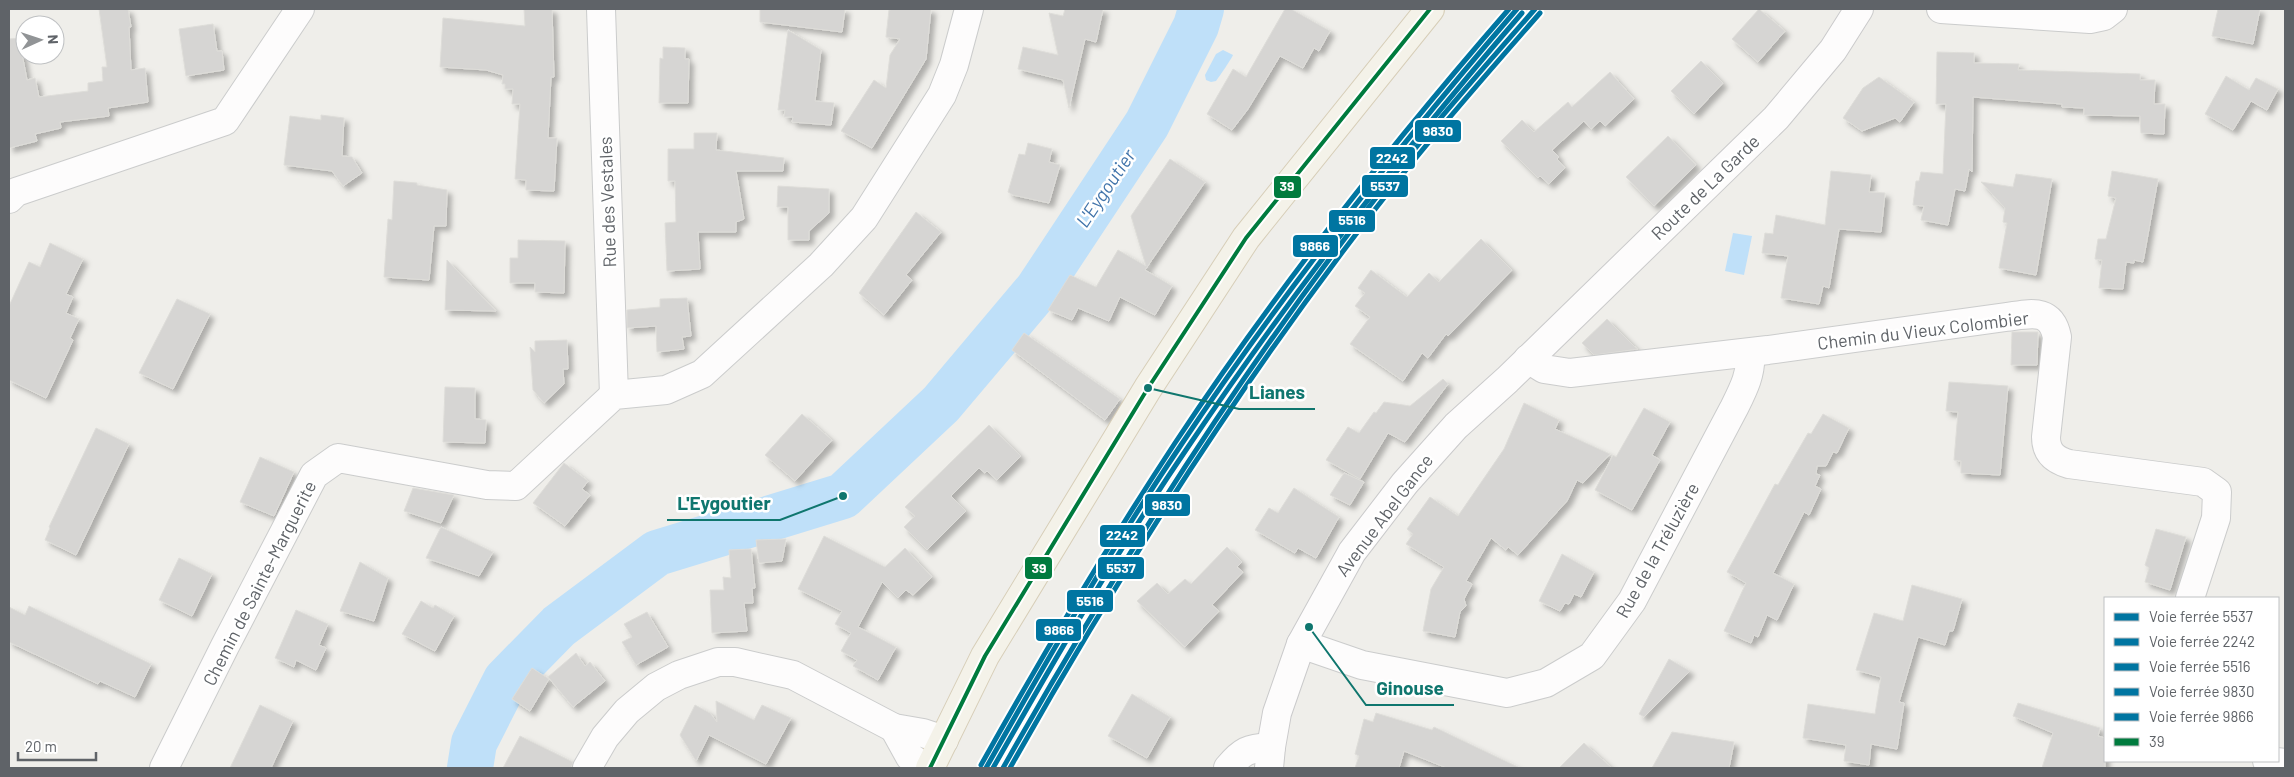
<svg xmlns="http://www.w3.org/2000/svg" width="2294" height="777" font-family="Barlow,sans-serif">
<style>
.water{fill:#bfe0f9}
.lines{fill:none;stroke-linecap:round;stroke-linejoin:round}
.river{stroke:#bfe0f9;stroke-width:46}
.building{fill:#d6d5d3;stroke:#deddd9;filter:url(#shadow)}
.minor-casing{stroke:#cbcccc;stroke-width:30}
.secondary-casing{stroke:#cacacb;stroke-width:30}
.primary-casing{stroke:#d7ceb8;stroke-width:30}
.minor{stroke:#fdfcfc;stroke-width:28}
.secondary{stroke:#fdfcfc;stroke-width:28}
.primary{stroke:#f4f2e9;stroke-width:28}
.bus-1-casing{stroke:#fff;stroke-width:8}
.bus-1{stroke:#007b3e;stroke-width:4}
.rail-1-casing{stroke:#fff;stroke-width:9}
.rail-2-casing{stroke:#fff;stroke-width:9}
.rail-3-casing{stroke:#fff;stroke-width:9}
.rail-4-casing{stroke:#fff;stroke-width:9}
.rail-5-casing{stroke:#fff;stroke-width:9}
.rail-1{stroke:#0075a1;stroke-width:5}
.rail-2{stroke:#0075a1;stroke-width:5}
.rail-3{stroke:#0075a1;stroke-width:5}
.rail-4{stroke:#0075a1;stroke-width:5}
.rail-5{stroke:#0075a1;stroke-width:5}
.labels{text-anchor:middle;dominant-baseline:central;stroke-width:5;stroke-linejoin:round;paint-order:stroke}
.street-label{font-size:18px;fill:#5f6368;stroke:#fff}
.water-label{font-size:19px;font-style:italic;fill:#4174aa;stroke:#fff}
.leader{fill:none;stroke:#0f766e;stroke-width:2}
.callout-dot{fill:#0f766e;stroke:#fff;stroke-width:2}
.callout-label{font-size:19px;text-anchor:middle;font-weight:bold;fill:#0f766e;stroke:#fff;stroke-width:5;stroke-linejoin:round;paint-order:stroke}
.line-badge{stroke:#fff;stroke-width:2}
.badge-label{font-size:14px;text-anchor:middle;font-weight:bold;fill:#fff}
</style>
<defs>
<filter id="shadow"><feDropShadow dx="4.5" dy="4.5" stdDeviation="2.5" flood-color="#0004"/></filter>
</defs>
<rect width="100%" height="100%" fill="#efeeea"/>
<g class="water">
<path d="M1223,50L1233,55C1232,58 1219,77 1216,81L1211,82L1206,80L1205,75L1216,54Z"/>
<polygon points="1733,233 1752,236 1744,275 1725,271"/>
</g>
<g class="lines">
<polyline class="river" points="470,768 474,743 506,680 559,626 657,553 843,496 941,404 1038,289 1147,124 1196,26 1201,9"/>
</g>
<g class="building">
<polygon points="99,9 128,9 131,27 129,27 131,70 145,68 148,102 108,108 109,116 60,122 61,128 35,134 37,141 9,148 9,39 19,38 27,80 35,78 39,97 88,91 88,83 103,81 102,67 107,67"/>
<polygon points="524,9 552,9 554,77 551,77 548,138 557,138 554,191 526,190 526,180 515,179 520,104 512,104 513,89 505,89 505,84 502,84 503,75 486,70 440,67 443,18 525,26"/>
<polygon points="760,9 845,9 842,32 760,22"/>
<polygon points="895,9 931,9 926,59 872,148 841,131 874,80 886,88 890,55 900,39 886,37 889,10"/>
<polygon points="1065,9 1103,9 1096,42 1085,39 1069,108 1063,80 1018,69 1023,47 1058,55 1049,13 1063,16"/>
<polygon points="1285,9 1291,9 1330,31 1319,51 1314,48 1303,68 1280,56 1248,109 1232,130 1207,114 1233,69 1246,77"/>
<polygon points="1759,9 1785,31 1758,62 1732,39"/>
<polygon points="2218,9 2260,9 2253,44 2212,36"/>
<polygon points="213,24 217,51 222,51 224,70 186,76 179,29"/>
<polygon points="788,30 821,50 815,101 834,103 831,125 792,122 793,117 784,117 785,110 778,110"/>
<polygon points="663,47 685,48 685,59 689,59 688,103 659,103 660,58 663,59"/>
<polygon points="1937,52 1974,53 1974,63 2019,64 2018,70 2140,74 2140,80 2155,80 2154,104 2165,104 2164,134 2141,133 2140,116 2084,115 2084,108 2062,107 2062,104 1973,97 1972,172 1969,169 1965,191 1955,189 1948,225 1921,220 1924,206 1913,205 1916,181 1919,181 1921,172 1943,174 1946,104 1936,104"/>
<polygon points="1701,61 1723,83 1694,114 1671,91"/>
<polygon points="1610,72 1634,99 1605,126 1600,121 1591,129 1584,121 1552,150 1559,157 1557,159 1565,168 1549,184 1540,176 1538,178 1501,141 1522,120 1534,132 1568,102 1572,107"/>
<polygon points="2226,76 2249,90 2256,78 2278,89 2267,110 2251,101 2233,130 2205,114"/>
<polygon points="1879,77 1914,102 1900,122 1895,118 1862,131 1843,118 1863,88"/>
<polygon points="321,115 344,118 342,156 352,157 362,173 343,186 332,171 284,165 290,116 321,120"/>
<polygon points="694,133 717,133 716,150 784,158 783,171 736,171 744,219 736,222 736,232 698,232 700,269 667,271 665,223 676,222 675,181 668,181 668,149 694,149"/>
<polygon points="1668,136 1696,165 1654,206 1626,177"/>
<polygon points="1028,143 1052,149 1049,162 1060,165 1049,203 1013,195 1008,192 1019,154 1025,155"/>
<polygon points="1170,159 1205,182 1145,270 1172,286 1155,315 1120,297 1109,321 1078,308 1072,320 1048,310 1070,275 1096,287 1118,250 1146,266 1131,216"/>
<polygon points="1831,171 1871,175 1869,192 1885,193 1881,232 1839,229 1829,288 1823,286 1819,304 1781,298 1788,256 1762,253 1765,233 1773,234 1776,215 1825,225"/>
<polygon points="2112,171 2158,179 2143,262 2134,260 2134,263 2126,262 2123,289 2099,288 2102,260 2095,259 2098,239 2106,239 2116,198 2108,196"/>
<polygon points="2016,174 2052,179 2036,275 1999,268 2007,223 2003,222 2005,208 1981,182 2013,187"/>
<polygon points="394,181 417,183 417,185 447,190 446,226 434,226 429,280 384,277 388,219 392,220"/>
<polygon points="778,186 829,189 829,213 809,231 809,240 788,240 788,207 777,207"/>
<polygon points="916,212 941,232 906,275 912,280 884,315 859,293"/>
<polygon points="1481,239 1512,270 1448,336 1446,334 1428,358 1422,353 1403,381 1350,344 1370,317 1355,306 1365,293 1358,288 1371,270 1407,297 1429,273 1439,282"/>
<polygon points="518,240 565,241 564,293 535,292 535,283 510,283 510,258 518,258"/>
<polygon points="50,243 83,259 66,294 73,297 66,313 79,319 70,338 73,340 46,398 9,380 9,306 29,262 40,267"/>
<polygon points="447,260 496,311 445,310"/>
<polygon points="687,298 691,336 682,337 684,349 657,352 656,326 627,328 627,310 660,307 660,299"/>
<polygon points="177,299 210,314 173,389 139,373"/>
<polygon points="1607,319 1635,347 1638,349 1594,355 1582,343"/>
<polygon points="2012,332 2038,332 2037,365 2011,365"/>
<polygon points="1024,333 1120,399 1105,420 1012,350"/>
<polygon points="567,340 568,369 563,369 564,384 544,403 533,390 530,347 535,352 535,341"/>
<polygon points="1443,379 1448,384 1405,442 1388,433 1360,479 1326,460 1348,427 1359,433 1374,412 1376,413 1384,402 1410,406"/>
<polygon points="1949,382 2008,386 2000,475 1961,473 1961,461 1954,460 1958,412 1946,411"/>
<polygon points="445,387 475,388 475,419 486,420 485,443 443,442"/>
<polygon points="1524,403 1559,420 1555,429 1610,454 1583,483 1577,480 1567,501 1518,555 1508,547 1506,550 1491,538 1466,581 1472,584 1464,599 1466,606 1460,612 1455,637 1423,631 1431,589 1444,567 1406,544 1413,534 1407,529 1430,497 1458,516 1504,449"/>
<polygon points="1644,408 1670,422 1652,455 1660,460 1632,510 1595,490 1613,455 1616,457"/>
<polygon points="802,414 832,440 795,481 765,455"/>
<polygon points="1823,414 1849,428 1837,453 1833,452 1826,466 1817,466 1816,474 1820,475 1815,486 1821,489 1809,515 1804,512 1773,573 1794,584 1777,620 1767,615 1758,637 1754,635 1751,643 1724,631 1746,583 1727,572 1775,484 1778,485 1808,433 1811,434"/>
<polygon points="989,425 1021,456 997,480 987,471 985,473 979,468 951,496 966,511 927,550 904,527 915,516 905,507"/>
<polygon points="96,428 129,444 76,555 45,540 50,528 49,527"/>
<polygon points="260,457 294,472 274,516 240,502"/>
<polygon points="564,463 588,481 582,489 590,495 565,526 533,503"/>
<polygon points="1344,473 1364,482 1350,505 1330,495"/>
<polygon points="413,488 454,495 441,523 404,511"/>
<polygon points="1294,488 1339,517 1316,558 1298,548 1295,553 1255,530 1269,508 1278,513"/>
<polygon points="441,527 493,552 479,576 426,558"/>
<polygon points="2156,529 2186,537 2170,590 2145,582 2149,568 2145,565"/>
<polygon points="824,536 885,567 905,548 932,577 913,595 906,590 898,598 882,582 858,627 896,647 878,680 853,666 857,660 841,651 851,633 835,624 842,611 798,589"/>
<polygon points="786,539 782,561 759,563 756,540"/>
<polygon points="1227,547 1242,562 1237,567 1243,572 1212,605 1219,611 1185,647 1137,601 1157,583 1168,594 1185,579 1191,584"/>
<polygon points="751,549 755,588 752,588 753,603 744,603 747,631 712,633 710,590 724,590 723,577 731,578 729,550"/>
<polygon points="1562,554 1594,572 1581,597 1574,594 1569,604 1565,603 1560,611 1539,601"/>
<polygon points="179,558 212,574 192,616 159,600"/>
<polygon points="360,562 388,578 374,621 340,611"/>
<polygon points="1912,585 1962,599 1953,631 1949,631 1945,645 1918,637 1899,702 1904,703 1897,749 1871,744 1869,765 1844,761 1846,745 1803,738 1808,704 1875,714 1881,677 1856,670 1874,613 1903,621"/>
<polygon points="421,601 433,608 435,605 454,616 435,651 402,634"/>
<polygon points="29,606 151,664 135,697 100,681 98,684 9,642 9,607 25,615"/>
<polygon points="296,610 328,624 319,645 326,648 316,670 296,660 294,667 275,658"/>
<polygon points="647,612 668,647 636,665 622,642 632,637 624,624"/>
<polygon points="576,653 585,666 590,662 605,681 573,707 548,677"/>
<polygon points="1669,659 1690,671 1644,717 1639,714"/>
<polygon points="532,668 549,679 530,711 512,699"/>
<polygon points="1132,694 1170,717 1147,758 1108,736"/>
<polygon points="716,701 754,720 762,705 791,718 766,764 709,735 696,761 680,735 695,705 710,713 717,722"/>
<polygon points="2018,703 2100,728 2098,736 2105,738 2105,768 2042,768 2053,733 2013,716"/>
<polygon points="260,705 293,721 271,768 230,768"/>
<polygon points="1376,713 1432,730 1434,727 1520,768 1447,768 1404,751 1399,768 1355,768 1359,756 1355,754 1364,719 1373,722"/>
<polygon points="1672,732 1734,742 1729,768 1652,768"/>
<polygon points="520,736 573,762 571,768 503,768"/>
<polygon points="1584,743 1612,768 1559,768"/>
</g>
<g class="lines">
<defs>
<g id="minor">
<polyline points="601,9 614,395"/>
<polyline points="1941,9 2090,19 2104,16 2113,9"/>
<polyline points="9,199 16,192 225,121 300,9"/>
<path d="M1528,359L1544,369L1570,373L1768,350L2006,317C2030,314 2051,307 2057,337L2046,437C2046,453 2055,460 2069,464L2203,482L2217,492L2216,518L2190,598"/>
<path d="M1301,644L1362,665L1507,693L1546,683L1592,656L1632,601L1734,408C1743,390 1752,373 1750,353"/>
<polyline points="894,728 910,757 926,768"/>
<polyline points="2267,761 2285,763"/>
<polyline points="164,768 225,646 314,475 338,458 487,485 516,486 614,395 666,390 702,374 821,265 864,218 942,95 954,65 969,9"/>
<polyline points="587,768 605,737 627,711 656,687 679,675 718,662 735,662 793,675 894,728 923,733 944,740"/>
<path d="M1228,768C1242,751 1248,748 1271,747"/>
</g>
<polyline id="secondary" points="1269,768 1271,747 1277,713 1301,644 1352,552 1405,483 1456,426 1507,380 1776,118 1833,50 1859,9"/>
<polyline id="primary" points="930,768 985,656 1148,388 1246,238 1430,9"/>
</defs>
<use href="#minor" class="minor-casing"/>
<use href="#secondary" class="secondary-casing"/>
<use href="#primary" class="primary-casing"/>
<use href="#minor" class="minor"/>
<use href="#secondary" class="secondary"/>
<use href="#primary" class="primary"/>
<defs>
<polyline id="bus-1" points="930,768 985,656 1148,388 1246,238 1430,9"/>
</defs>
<use href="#bus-1" class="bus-1-casing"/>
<use href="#bus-1" class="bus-1"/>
<defs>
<path id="rail-1" d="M1003,768C1119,562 1246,362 1393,176C1438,119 1487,64 1535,9"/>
<path id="rail-2" d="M986,768C1048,658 1111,549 1181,445C1283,292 1397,148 1517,9"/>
<path id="rail-3" d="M993,768C1055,659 1117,551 1188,447C1290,295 1402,152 1522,13"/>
<path id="rail-4" d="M1010,768C1125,563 1252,364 1398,180C1444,122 1492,68 1540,13"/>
<path id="rail-5" d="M981,765C1042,656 1106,548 1175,443C1276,290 1389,147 1509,9"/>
</defs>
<use href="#rail-1" class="rail-1-casing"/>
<use href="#rail-2" class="rail-2-casing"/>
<use href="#rail-3" class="rail-3-casing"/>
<use href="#rail-4" class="rail-4-casing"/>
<use href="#rail-5" class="rail-5-casing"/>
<use href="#rail-1" class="rail-1"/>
<use href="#rail-2" class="rail-2"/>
<use href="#rail-3" class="rail-3"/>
<use href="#rail-4" class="rail-4"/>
<use href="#rail-5" class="rail-5"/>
</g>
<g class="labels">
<g class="street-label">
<text transform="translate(1705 187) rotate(-44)">Route de La Garde</text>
<text transform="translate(607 202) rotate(-92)">Rue des Vestales</text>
<text transform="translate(1923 330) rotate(-7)">Chemin du Vieux Colombier</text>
<text transform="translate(1384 515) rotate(-53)">Avenue Abel Gance</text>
<text transform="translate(1657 550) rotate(-61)">Rue de la Tréluzière</text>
<text transform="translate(259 583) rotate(-63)">Chemin de Sainte-Marguerite</text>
</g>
<g class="water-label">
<text transform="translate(1105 188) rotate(-56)">L'Eygoutier</text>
</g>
</g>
<path class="leader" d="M1148 388L1239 409H1315M843 496L780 520H667M1309 627L1366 705H1454"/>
<g class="callout-dot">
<circle cx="1148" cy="388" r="5"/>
<circle cx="843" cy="496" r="5"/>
<circle cx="1309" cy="627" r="5"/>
</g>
<g class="callout-label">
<text x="1277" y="399">Lianes</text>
<text x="724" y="510">L'Eygoutier</text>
<text x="1410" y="695">Ginouse</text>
</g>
<g class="line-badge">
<rect x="1414" y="119" width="48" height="24" rx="5" fill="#0075a1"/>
<rect x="1369" y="146" width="47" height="24" rx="5" fill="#0075a1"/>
<rect x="1361" y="174" width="48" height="24" rx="5" fill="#0075a1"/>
<rect x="1273" y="175" width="29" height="24" rx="5" fill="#007b3e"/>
<rect x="1328" y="209" width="48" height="24" rx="5" fill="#0075a1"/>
<rect x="1292" y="234" width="47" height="24" rx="5" fill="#0075a1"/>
<rect x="1144" y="493" width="47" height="24" rx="5" fill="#0075a1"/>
<rect x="1099" y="524" width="47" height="24" rx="5" fill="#0075a1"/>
<rect x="1024" y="556" width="29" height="24" rx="5" fill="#007b3e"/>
<rect x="1097" y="556" width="48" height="24" rx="5" fill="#0075a1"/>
<rect x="1066" y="589" width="48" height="24" rx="5" fill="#0075a1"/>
<rect x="1035" y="618" width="47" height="24" rx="5" fill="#0075a1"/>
</g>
<g class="badge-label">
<text x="1438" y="136">9830</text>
<text x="1392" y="163">2242</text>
<text x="1385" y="191">5537</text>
<text x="1287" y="191">39</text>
<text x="1352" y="225">5516</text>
<text x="1315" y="251">9866</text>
<text x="1167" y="510">9830</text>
<text x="1122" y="540">2242</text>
<text x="1039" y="573">39</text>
<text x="1121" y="573">5537</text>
<text x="1090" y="606">5516</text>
<text x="1059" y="635">9866</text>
</g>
<rect width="2294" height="777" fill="none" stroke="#5f6368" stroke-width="20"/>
<rect x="2104" y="597" width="175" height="165" fill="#ffffff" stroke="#bfc1c3"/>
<rect x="2114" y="613" width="25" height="8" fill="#0075a1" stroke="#bfc1c3"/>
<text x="2149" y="622" font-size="15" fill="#5f6368">Voie ferrée 5537</text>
<rect x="2114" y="638" width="25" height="8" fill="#0075a1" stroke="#bfc1c3"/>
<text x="2149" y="647" font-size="15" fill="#5f6368">Voie ferrée 2242</text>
<rect x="2114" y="663" width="25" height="8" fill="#0075a1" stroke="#bfc1c3"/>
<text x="2149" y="672" font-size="15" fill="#5f6368">Voie ferrée 5516</text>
<rect x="2114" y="688" width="25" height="8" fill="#0075a1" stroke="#bfc1c3"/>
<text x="2149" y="697" font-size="15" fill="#5f6368">Voie ferrée 9830</text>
<rect x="2114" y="713" width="25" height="8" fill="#0075a1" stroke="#bfc1c3"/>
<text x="2149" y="722" font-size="15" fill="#5f6368">Voie ferrée 9866</text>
<rect x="2114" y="738" width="25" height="8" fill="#007b3e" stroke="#bfc1c3"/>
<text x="2149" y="747" font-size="15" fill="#5f6368">39</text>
<g transform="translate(40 40) rotate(87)"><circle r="24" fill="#ffffff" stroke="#bfc1c3"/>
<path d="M0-4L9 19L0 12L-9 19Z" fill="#919496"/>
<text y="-8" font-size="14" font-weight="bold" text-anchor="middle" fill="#5f6368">N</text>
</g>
<path d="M18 752v8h78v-8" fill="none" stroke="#5f6368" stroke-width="2.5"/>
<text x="25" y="752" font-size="15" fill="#5f6368" stroke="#ffffff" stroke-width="4" paint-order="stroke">20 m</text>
</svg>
